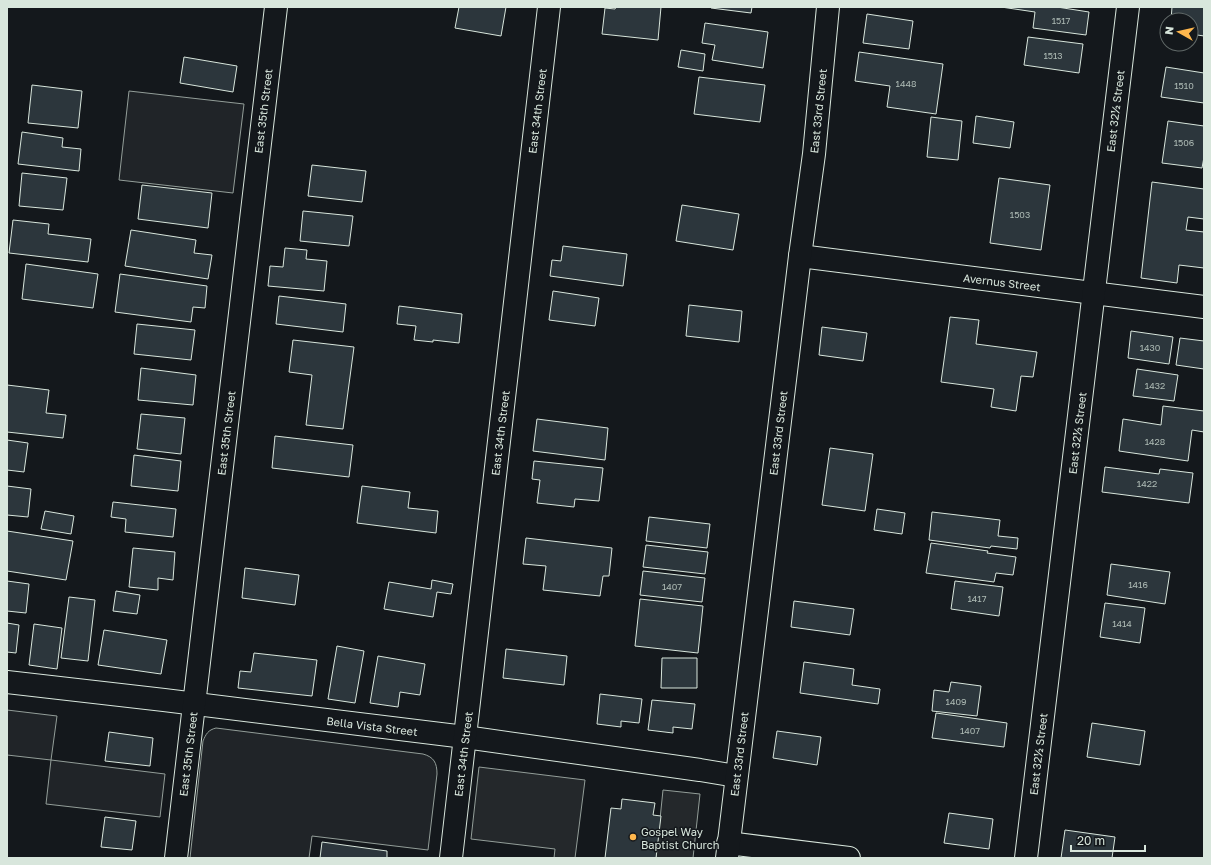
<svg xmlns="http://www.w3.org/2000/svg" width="1211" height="865" font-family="'Golos Text',sans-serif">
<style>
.green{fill:#202428;stroke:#939e99}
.parking{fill:#24282b;stroke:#939e99}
.building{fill:#2c363c;stroke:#d8e6dc}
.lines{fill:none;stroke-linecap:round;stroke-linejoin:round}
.minor-casing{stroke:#d8e6dc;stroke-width:24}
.minor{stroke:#14181c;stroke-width:22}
.poi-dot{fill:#ffb74d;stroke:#14181c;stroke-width:1.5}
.labels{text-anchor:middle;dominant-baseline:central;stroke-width:3;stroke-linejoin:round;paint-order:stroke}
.number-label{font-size:9px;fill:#adbab4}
.street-label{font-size:11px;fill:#d8e6dc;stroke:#14181c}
.poi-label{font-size:11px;fill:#d8e6dc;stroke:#14181c;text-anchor:start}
</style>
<rect width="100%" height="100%" fill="#14181c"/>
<g class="green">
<polygon points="129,91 244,104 233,193 119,180"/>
<polygon points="7,710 57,716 51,760 165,774 160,817 46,804 51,760 7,755"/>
<path d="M216,728L423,754C434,757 437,763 437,774L428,850L312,836L309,858H190L203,741C206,734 208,730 216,728Z"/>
</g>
<g class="parking">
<polygon points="479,767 585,780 575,858 554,858 555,849 471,839"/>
<polygon points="663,790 700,794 693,858 656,858"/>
</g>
<g class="building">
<polygon points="459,7 506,7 501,36 455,28"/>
<polygon points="616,7 661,7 658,40 602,34 605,8 615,9"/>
<polygon points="711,7 752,7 751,13 711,8"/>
<polygon points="1001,7 1057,7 1089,12 1086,35 1033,28 1035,12"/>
<polygon points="1172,7 1204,7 1204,36 1191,34 1191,20 1171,20"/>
<polygon points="867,14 913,21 909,49 863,43"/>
<polygon points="705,23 768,32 763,68 712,60 715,45 702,43"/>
<polygon points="1028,37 1083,44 1079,73 1024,65"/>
<polygon points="681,50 705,54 703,71 678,67"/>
<polygon points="859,52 943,64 936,114 887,107 890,86 855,81"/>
<polygon points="184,57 237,66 233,92 180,83"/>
<polygon points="1166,67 1204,73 1204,103 1161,97"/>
<polygon points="699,77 765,85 760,122 694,114"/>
<polygon points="32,85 82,91 78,128 28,123"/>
<polygon points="976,116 1014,122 1010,148 973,143"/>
<polygon points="931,117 962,121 958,160 927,157"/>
<polygon points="1168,121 1204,126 1204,157 1202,168 1162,163"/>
<polygon points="22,132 63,138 62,147 81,149 79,171 18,164"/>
<polygon points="312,165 366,171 362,202 308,196"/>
<polygon points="22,173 67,178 63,210 19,206"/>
<polygon points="999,178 1050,185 1041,250 990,243"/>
<polygon points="1152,182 1204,189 1204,219 1188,217 1186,230 1204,232 1204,268 1179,265 1177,283 1141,278"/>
<polygon points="142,185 212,193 208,228 138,219"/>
<polygon points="682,205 739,214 733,250 676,241"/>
<polygon points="303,211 353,216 349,246 300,241"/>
<polygon points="13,220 49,224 48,234 91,239 88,262 9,253"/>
<polygon points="131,230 196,240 194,253 212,255 208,279 125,266"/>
<polygon points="563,246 627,254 623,286 550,276 552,260 561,261"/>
<polygon points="285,248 307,250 306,259 327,261 324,291 268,286 270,266 283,267"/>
<polygon points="26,264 98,274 93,308 22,299"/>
<polygon points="120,274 207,286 205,308 193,307 191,322 115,312"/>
<polygon points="553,291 599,298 595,326 549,320"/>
<polygon points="279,296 346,304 343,332 276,324"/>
<polygon points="689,305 742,311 739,342 686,336"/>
<polygon points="399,306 462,314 459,343 433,340 433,342 414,340 416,326 397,324"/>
<polygon points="950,317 979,320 976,344 1037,352 1033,377 1021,376 1016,411 991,407 994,389 941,382"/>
<polygon points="137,324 195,330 191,360 134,354"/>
<polygon points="822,327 867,333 863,361 819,355"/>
<polygon points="1131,331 1173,337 1169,364 1128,358"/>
<polygon points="1180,338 1204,341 1204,369 1176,365"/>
<polygon points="293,340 354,347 343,429 306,425 312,375 289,372"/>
<polygon points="141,368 196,375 193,405 138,400"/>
<polygon points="1137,369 1178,375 1174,401 1133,396"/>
<polygon points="7,385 49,390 46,413 66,415 63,438 7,432"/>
<polygon points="1163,406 1204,411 1204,432 1192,430 1188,461 1119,451 1123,419 1161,425"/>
<polygon points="141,414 185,418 181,454 137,449"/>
<polygon points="537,419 608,428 605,460 533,451"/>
<polygon points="275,436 353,445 349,477 272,468"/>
<polygon points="7,440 28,443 24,472 7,470"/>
<polygon points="830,448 873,454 865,511 822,505"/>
<polygon points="134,455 181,461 178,491 131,486"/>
<polygon points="534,461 603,468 599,501 575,499 574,507 537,503 540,480 532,479"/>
<polygon points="1105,467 1159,474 1160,469 1193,473 1189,503 1102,492"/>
<polygon points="7,486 31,489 28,517 7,515"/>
<polygon points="362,486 410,492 408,508 438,511 436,533 357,523"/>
<polygon points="113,502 176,509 173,537 125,532 126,519 111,517"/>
<polygon points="877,509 905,513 902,534 874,530"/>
<polygon points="45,511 74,516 71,534 41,529"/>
<polygon points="932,512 1000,520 998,536 1018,538 1017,549 991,546 990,548 929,540"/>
<polygon points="649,517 710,524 707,548 646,541"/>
<polygon points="7,531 73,541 66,580 7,571"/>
<polygon points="526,538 612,548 609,576 603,576 600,596 543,590 546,566 523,564"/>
<polygon points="931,543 988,551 987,553 1016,557 1013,575 996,573 994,582 926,573"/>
<polygon points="646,545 708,552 705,574 643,567"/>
<polygon points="133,548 175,552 173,580 158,578 158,590 129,587"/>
<polygon points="1111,564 1170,572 1165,604 1107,595"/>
<polygon points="245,568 299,575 295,605 242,598"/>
<polygon points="643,571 705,578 702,602 640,595"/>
<polygon points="432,580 453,584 451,594 437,592 433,617 384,609 389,582 431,589"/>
<polygon points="7,581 29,584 26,613 7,611"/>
<polygon points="955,581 1003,587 999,616 951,609"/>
<polygon points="116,591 140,595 137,614 113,611"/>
<polygon points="69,597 95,600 88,661 61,658"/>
<polygon points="640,599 703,606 698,653 635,646"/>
<polygon points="794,601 854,609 850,635 791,627"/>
<polygon points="1105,603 1145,608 1140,643 1100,637"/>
<polygon points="7,623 19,625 16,653 7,652"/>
<polygon points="34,624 62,628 57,669 29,665"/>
<polygon points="104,630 167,640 161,674 98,665"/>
<polygon points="337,646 364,651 355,703 328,699"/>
<polygon points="506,649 567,656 564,685 503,678"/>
<polygon points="254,653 317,660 312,696 238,688 240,671 251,672"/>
<polygon points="378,656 425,664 420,695 400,692 398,707 370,703"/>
<polygon points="662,658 697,658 697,688 661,688"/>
<polygon points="804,662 854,669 852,685 880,689 878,704 800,693"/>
<polygon points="951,682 981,686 977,716 932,711 934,690 949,692"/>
<polygon points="600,694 642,699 639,723 621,721 621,727 597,724"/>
<polygon points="652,700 695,704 692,729 673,727 673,733 648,730"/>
<polygon points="936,713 1007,723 1004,747 932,738"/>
<polygon points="1092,723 1145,731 1140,765 1087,757"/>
<polygon points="777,731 821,737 817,765 773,758"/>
<polygon points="109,732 153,738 150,766 105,761"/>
<polygon points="622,799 655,803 653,815 661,816 656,858 605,858 611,808 621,809"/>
<polygon points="949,813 993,819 989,849 944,843"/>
<polygon points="105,817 136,821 132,850 101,847"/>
<polygon points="1065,830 1115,837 1112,858 1061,858"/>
<polygon points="322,842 387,851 387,858 320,858"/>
</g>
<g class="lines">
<defs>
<g id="minor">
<polyline points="800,256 1204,307"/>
<polyline points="7,682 164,700 465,737 700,770 736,776"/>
<polyline points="728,843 849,858"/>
<polyline points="176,858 276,7"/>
<polyline points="451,858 549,7"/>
<polyline points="727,858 800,256 814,154 828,7"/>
<polyline points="1026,858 1128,7"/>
</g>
</defs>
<use href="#minor" class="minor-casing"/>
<use href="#minor" class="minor"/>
</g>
<circle class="poi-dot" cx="633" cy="837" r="4"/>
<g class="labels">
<g class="number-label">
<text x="1061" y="20">1517</text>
<text x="1053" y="55">1513</text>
<text x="906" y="83">1448</text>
<text x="1184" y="85">1510</text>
<text x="1184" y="142">1506</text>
<text x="1020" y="214">1503</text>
<text x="1150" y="347">1430</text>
<text x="1155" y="385">1432</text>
<text x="1155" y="441">1428</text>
<text x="1147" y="483">1422</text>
<text x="1138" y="584">1416</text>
<text x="672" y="586">1407</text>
<text x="977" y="598">1417</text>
<text x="1122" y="623">1414</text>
<text x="956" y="701">1409</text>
<text x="970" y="730">1407</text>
</g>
<g class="street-label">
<text transform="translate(263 111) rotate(-83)">East 35th Street</text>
<text transform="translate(537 111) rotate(-83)">East 34th Street</text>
<text transform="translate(818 111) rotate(-84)">East 33rd Street</text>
<text transform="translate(1115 111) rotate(-83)">East 32½ Street</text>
<text transform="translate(1002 282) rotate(7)">Avernus Street</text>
<text transform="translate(226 433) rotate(-83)">East 35th Street</text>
<text transform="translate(500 433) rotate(-83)">East 34th Street</text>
<text transform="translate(778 433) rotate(-83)">East 33rd Street</text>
<text transform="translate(1077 433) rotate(-83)">East 32½ Street</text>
<text transform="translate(372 726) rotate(7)">Bella Vista Street</text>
<text transform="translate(188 754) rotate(-83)">East 35th Street</text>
<text transform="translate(463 754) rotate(-83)">East 34th Street</text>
<text transform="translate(739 754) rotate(-83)">East 33rd Street</text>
<text transform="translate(1038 754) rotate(-83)">East 32½ Street</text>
</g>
<g class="poi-label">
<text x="641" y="831">Gospel Way<tspan x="641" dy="13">Baptist Church</tspan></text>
</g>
</g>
<rect width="1211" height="865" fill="none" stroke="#d8e6dc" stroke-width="16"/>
<g transform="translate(1179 32) rotate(278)"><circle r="19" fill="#14181c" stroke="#626a69"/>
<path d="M0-3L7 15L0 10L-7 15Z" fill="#ffb74d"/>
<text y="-6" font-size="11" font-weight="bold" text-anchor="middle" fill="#d8e6dc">N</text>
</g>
<path d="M1071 845v6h74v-6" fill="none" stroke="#d8e6dc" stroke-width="2"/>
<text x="1077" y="845" font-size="12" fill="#d8e6dc" stroke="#14181c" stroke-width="3" paint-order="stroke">20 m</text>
</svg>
